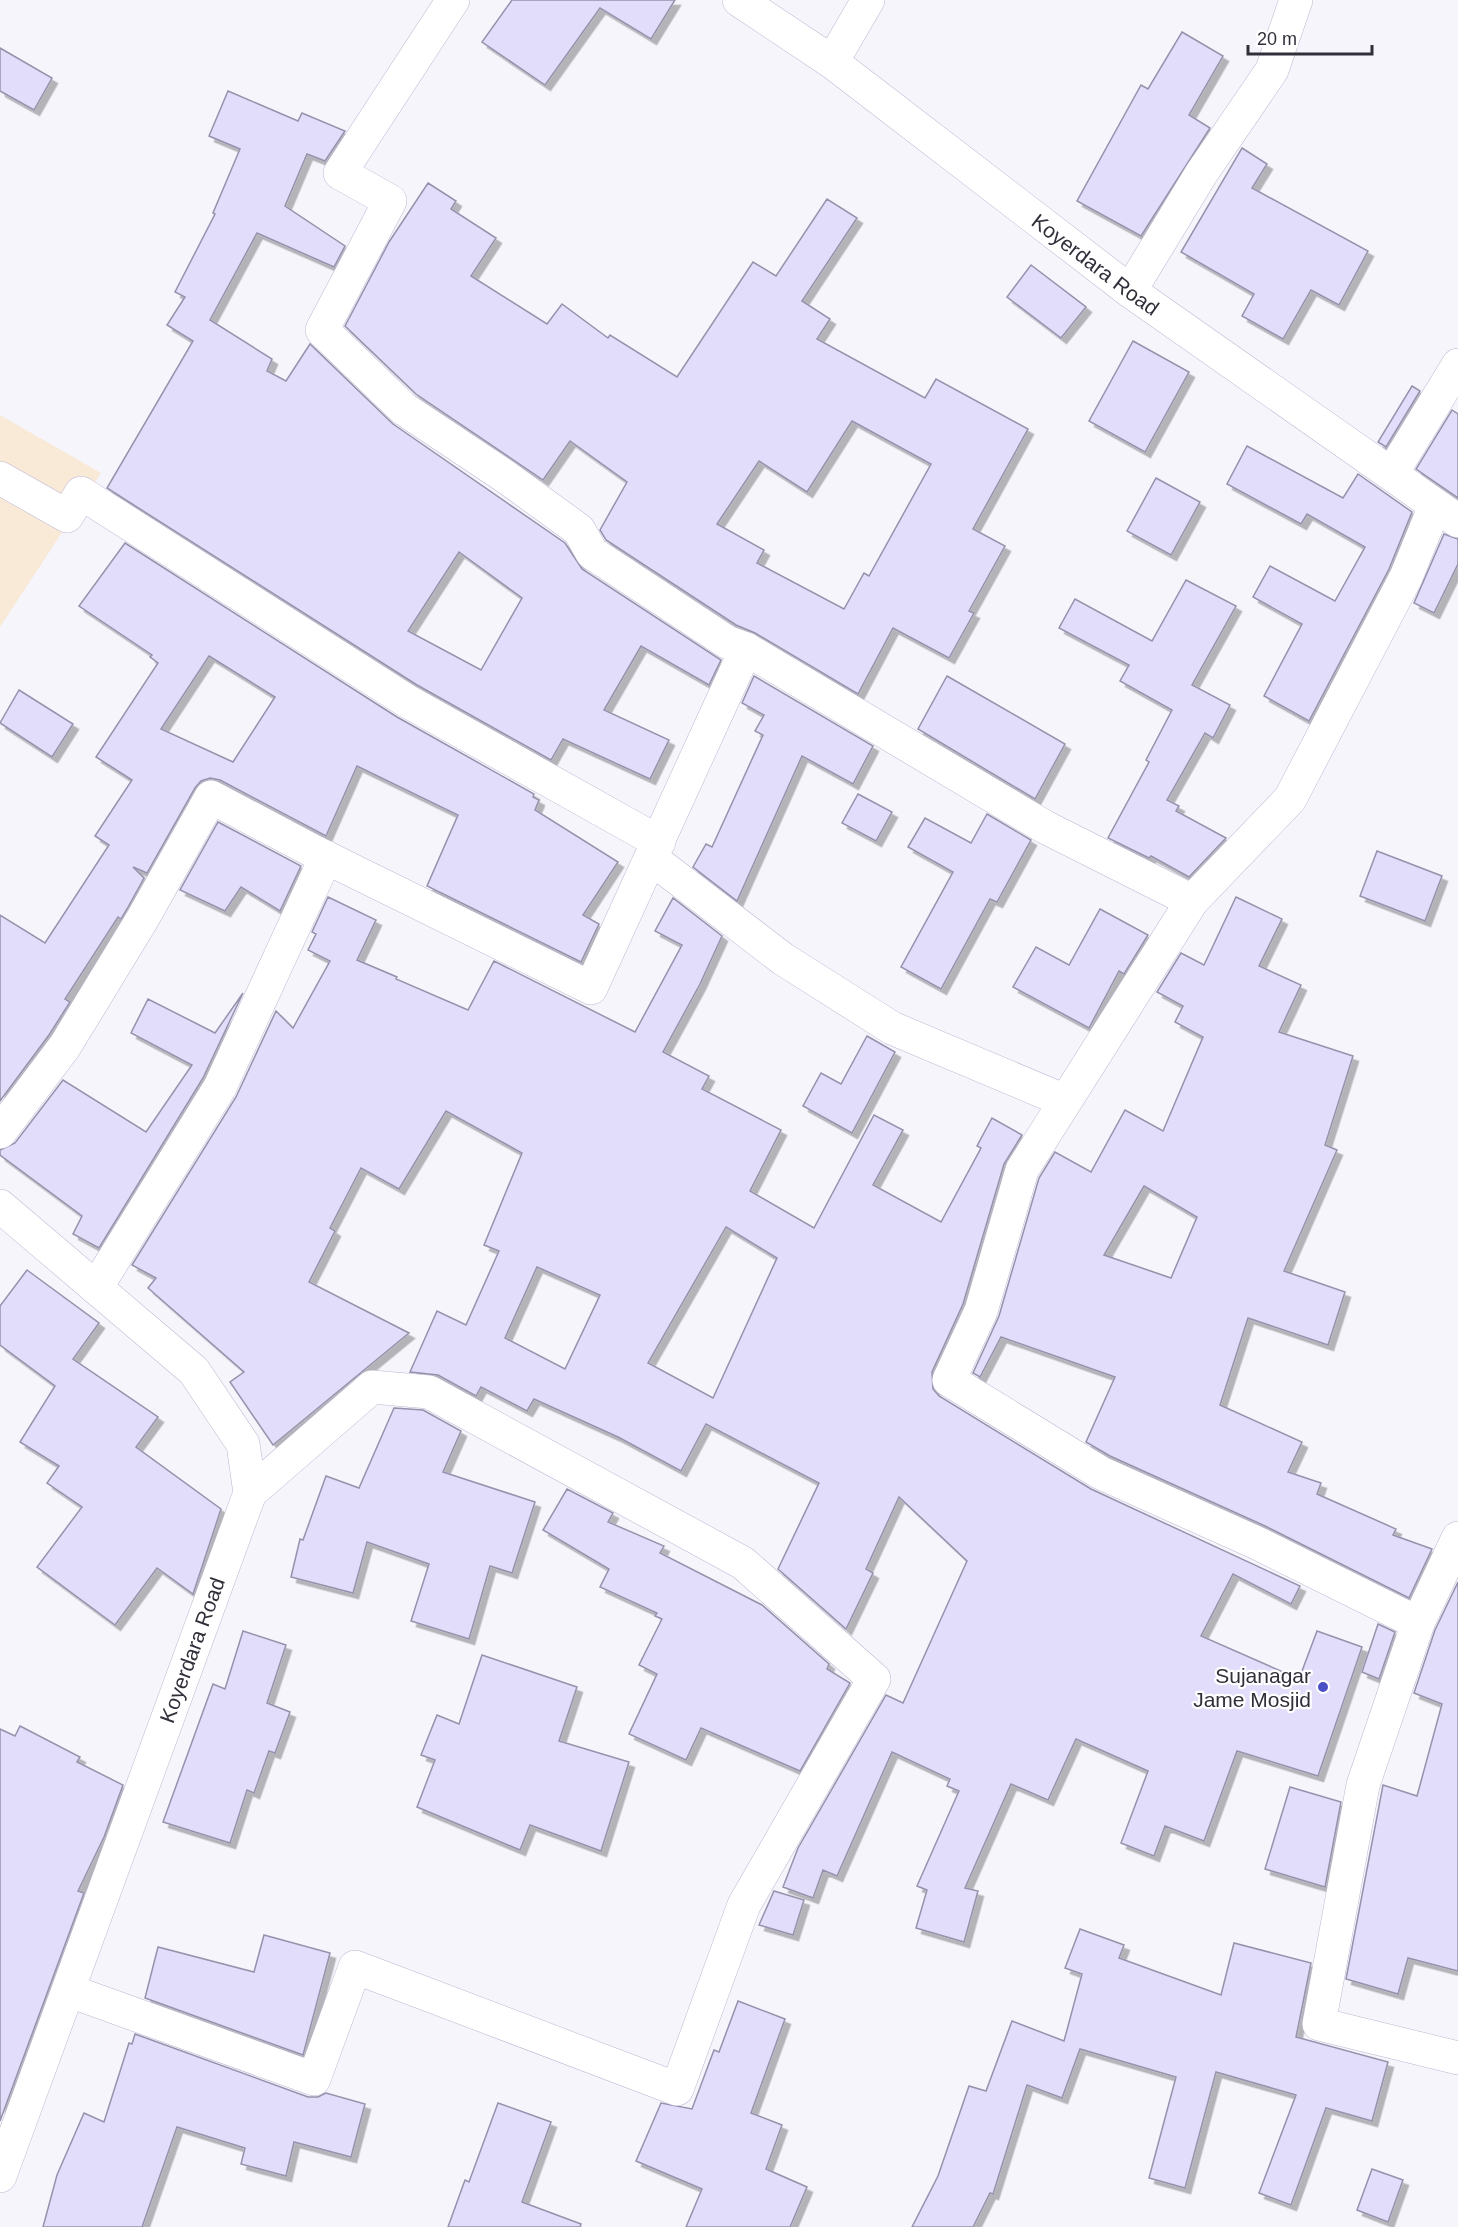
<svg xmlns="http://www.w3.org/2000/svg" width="1458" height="2227" font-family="Arial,sans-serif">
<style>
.industrial{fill:#f9e9d7}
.building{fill:#e1ddfa;stroke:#9592ac;stroke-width:1.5;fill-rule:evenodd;filter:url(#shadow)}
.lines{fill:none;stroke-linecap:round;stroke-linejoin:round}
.minor-casing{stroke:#bcb8d4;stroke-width:34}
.minor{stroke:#fff;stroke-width:33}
.poi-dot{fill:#4b4fc5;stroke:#fff;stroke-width:2}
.labels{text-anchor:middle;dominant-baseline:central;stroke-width:4.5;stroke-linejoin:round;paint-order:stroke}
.street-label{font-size:21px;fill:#302f3a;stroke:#fff}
.poi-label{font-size:21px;fill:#302f3a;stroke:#fff;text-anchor:end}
</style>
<defs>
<filter id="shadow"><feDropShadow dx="5.5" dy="5.5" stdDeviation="0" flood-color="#0004"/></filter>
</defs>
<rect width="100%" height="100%" fill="#f6f5fb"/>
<polygon class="industrial" points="0,415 101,473 0,627"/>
<g class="building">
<polygon points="512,0 675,0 651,39 600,8 545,85 482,42"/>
<polygon points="1182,32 1223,56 1189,115 1210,128 1141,236 1077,201 1141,85 1148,89"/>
<polygon points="0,48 52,78 34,110 0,91"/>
<path d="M228,91L298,121L302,113L345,131L325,161L307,154L285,206L345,246L334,267L257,233L210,320L272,359L267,371L286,381L310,344L393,424L565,543L582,569L721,660L709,685L641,646L604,710L669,740L650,779L563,739L551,760L417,685L107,488L193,341L167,325L185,297L175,292L215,214L213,213L240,149L209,136ZM459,552L522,598L481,670L408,631Z"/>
<polygon points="1242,148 1267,164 1252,188 1368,251 1339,305 1311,290 1283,339 1242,316 1254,294 1181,252"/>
<path d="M428,183L456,201L451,209L496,238L471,276L547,324L562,304L608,338L610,335L677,377L753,262L776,276L827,199L857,218L802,301L830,319L817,339L925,398L936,379L1028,429L973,529L1005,546L969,611L974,613L949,658L893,628L858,694L755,633L736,625L606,540L600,530L627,482L570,441L543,480L416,394L345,326L389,242ZM852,421L931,464L869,576L864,573L844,609L757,563L764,550L717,524L759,461L807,492Z"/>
<polygon points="1031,265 1086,307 1061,338 1007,297"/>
<polygon points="1133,341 1189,372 1145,452 1089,421"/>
<polygon points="1412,386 1420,391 1386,447 1378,442"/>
<polygon points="1452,410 1458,414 1458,498 1416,469"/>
<polygon points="1247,446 1343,498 1358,474 1412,512 1389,569 1309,721 1264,696 1302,624 1253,597 1270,566 1335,601 1365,547 1307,514 1301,524 1227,484"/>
<polygon points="1156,478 1200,502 1171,555 1127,531"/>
<polygon points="1444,534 1458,539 1458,564 1434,613 1414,603"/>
<path d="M125,543L397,717L534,794L533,797L539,800L535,810L618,862L583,915L599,924L581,962L427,886L458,815L357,766L326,836L220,780L210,778L201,781L195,788L147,873L133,867L144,878L127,909L121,919L118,917L65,999L70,1002L49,1035L0,1101V915L45,943L109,845L95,836L132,780L96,757L158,663L150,657L152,655L79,606ZM209,656L275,697L233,762L161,729Z"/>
<polygon points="1186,580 1236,606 1192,685 1230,705 1213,738 1205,733 1167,800 1179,806 1176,811 1226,838 1189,877 1151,856 1149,858 1108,838 1149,762 1146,760 1172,710 1120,681 1129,665 1059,628 1075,599 1152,641"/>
<polygon points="754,676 873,746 853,784 802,756 737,901 693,867 706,844 712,847 763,735 755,731 764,715 742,703"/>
<polygon points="947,676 1065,744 1035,799 918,729"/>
<polygon points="19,690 73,724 52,757 0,723"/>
<polygon points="858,794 892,812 876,841 842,823"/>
<polygon points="987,814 1031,840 997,902 990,899 941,989 901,967 953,872 908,847 925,818 971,843"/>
<polygon points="218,822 301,866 280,911 241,887 225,911 180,890"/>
<polygon points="1377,851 1442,876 1425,921 1360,896"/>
<path d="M328,897L376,920L357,960L397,977L396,979L468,1010L494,961L635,1032L682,945L655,931L673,898L722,936L700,984L663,1052L709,1076L702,1089L781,1130L750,1191L814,1228L874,1115L903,1130L873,1185L941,1222L981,1148L977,1146L992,1118L1022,1135L1004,1164L963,1304L932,1372L933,1389L939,1396L1091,1489L1300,1586L1291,1604L1233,1574L1201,1636L1299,1679L1317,1631L1362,1647L1318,1776L1237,1751L1204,1841L1165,1826L1154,1856L1121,1843L1148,1771L1076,1739L1048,1800L1011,1784L965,1888L978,1891L964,1942L916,1928L927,1890L917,1886L959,1791L947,1786L950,1779L892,1752L837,1876L823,1870L813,1898L783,1887L798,1848L886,1695L903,1703L967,1561L899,1497L866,1569L873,1573L846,1629L778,1569L819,1483L706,1424L681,1471L618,1437L534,1399L527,1411L481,1387L476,1396L438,1375L410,1372L437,1311L466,1325L499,1251L484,1245L522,1153L446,1111L399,1189L361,1168L330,1228L335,1231L309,1282L409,1333L273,1445L230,1382L244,1372L148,1288L156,1278L132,1265L236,1097L276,1011L293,1028L330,961L308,950L316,934L312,932ZM726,1227L777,1258L713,1398L648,1363ZM537,1267L600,1295L565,1369L505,1338Z"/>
<path d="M1236,897L1282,919L1259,966L1301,985L1279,1032L1353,1056L1325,1145L1337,1150L1284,1271L1345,1292L1328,1345L1248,1318L1220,1405L1302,1442L1288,1472L1321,1483L1317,1494L1396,1529L1393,1535L1432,1549L1409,1598L1265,1526L1110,1456L1086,1442L1115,1377L1001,1337L980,1377L973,1373L999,1316L1039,1178L1055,1152L1091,1172L1125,1110L1163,1131L1203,1037L1175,1022L1183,1006L1157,992L1181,953L1204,965ZM1144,1186L1197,1217L1171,1278L1104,1255Z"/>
<polygon points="1100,909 1148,935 1124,974 1119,971 1089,1028 1013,987 1036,947 1069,965"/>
<polygon points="243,993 203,1078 99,1248 73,1234 82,1216 0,1155 0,1150 15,1143 63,1080 146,1132 192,1065 131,1033 148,999 215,1033"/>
<polygon points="867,1036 895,1052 852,1133 803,1106 821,1073 841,1084"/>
<polygon points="27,1270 99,1323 73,1359 158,1417 136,1447 221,1509 193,1594 157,1568 115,1625 37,1567 82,1507 47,1483 59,1466 20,1442 55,1386 0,1345 0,1306"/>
<polygon points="394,1408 423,1410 461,1431 443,1472 535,1502 512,1573 490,1566 469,1639 411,1621 429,1564 367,1542 353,1593 291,1577 300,1539 303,1540 326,1476 359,1488"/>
<polygon points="567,1489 613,1513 608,1522 664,1546 660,1553 762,1605 829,1664 827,1669 850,1683 800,1771 701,1728 686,1760 629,1734 657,1674 639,1665 662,1619 655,1616 657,1613 600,1587 609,1569 543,1530"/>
<polygon points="1458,1582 1458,1971 1408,1958 1398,1994 1346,1979 1383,1785 1417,1796 1442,1704 1414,1693 1435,1630"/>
<polygon points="1378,1624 1395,1632 1379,1679 1362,1672"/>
<polygon points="243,1631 286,1645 267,1703 290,1712 275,1753 269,1751 254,1793 247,1790 230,1843 163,1822 213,1684 225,1689"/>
<polygon points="482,1655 577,1687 559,1741 629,1762 601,1851 530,1825 520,1850 417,1807 435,1760 421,1755 437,1715 459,1724"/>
<polygon points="20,1726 80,1757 77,1762 123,1785 104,1837 78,1891 84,1893 0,2121 0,1729 15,1736"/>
<polygon points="1290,1787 1341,1802 1325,1887 1265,1869"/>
<polygon points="774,1891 804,1900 793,1935 759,1925"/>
<polygon points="1080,1929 1124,1945 1119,1958 1221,1995 1234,1943 1311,1963 1296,2037 1388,2062 1372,2121 1326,2108 1291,2205 1259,2193 1296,2095 1216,2072 1185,2188 1149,2178 1176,2077 1080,2049 1062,2098 1027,2085 993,2194 990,2193 973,2227 912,2227 938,2176 969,2086 986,2091 1012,2021 1064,2041 1082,1974 1065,1968"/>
<polygon points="264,1935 330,1953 303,2055 145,1998 158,1947 254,1972"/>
<polygon points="738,2001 785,2019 751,2113 782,2125 766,2169 807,2187 790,2227 686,2227 702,2189 636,2161 661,2103 692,2109 714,2050 719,2052"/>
<polygon points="135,2034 308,2097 318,2097 326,2093 365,2104 351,2157 294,2142 286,2176 241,2164 245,2148 177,2127 142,2227 43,2227 57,2175 84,2113 104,2122 129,2043 132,2044"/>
<polygon points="498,2103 551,2122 522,2202 581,2224 580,2227 448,2227 465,2180 469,2182"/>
<polygon points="1372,2169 1403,2180 1388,2222 1357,2210"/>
</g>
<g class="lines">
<defs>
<g id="minor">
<polyline points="453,0 340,173 390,201 322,330 404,409 506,477 579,530 592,553 727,642 746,649 1045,827 1192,901"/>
<path id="s1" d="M739,0L832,62L1130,291L1458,521"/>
<polyline points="832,62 868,0"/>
<polyline points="1130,291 1201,174 1272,70 1296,0"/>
<polyline points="1392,473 1458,365"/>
<polyline points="0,478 67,516 81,493 407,701 659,842"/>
<polyline points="1435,506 1406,577 1290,799 1192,901 1022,1170 981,1311 949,1380 1101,1473 1257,1543 1418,1623 1363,1785 1319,2024 1458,2058"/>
<polyline points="651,858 783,959 892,1028 1065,1101"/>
<polyline points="0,1132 65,1046 143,918 211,797 315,852 591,988 746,649"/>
<polyline points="0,1206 194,1371 243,1444 250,1493 0,2176"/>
<polyline points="96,1288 220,1087 326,857"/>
<polyline points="1418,1623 1458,1538"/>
<polyline points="70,1991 314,2079 355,1967 677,2089 744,1905 874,1679 743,1563 429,1392 372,1387 250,1493"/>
</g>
</defs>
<use href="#minor" class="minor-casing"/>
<use href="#minor" class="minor"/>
</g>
<circle class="poi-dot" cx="1323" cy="1687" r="6"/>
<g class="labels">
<g class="street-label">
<text stroke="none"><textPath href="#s1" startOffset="444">Koyerdara Road</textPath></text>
<text transform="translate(192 1650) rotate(-70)">Koyerdara Road</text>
</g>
<g class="poi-label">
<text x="1311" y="1675">Sujanagar<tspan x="1311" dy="24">Jame Mosjid</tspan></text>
</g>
</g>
<path d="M1248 45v9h124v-9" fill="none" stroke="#302f3a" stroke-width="3"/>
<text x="1257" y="45" font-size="18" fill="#302f3a" stroke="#ffffff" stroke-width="4.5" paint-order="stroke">20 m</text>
</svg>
